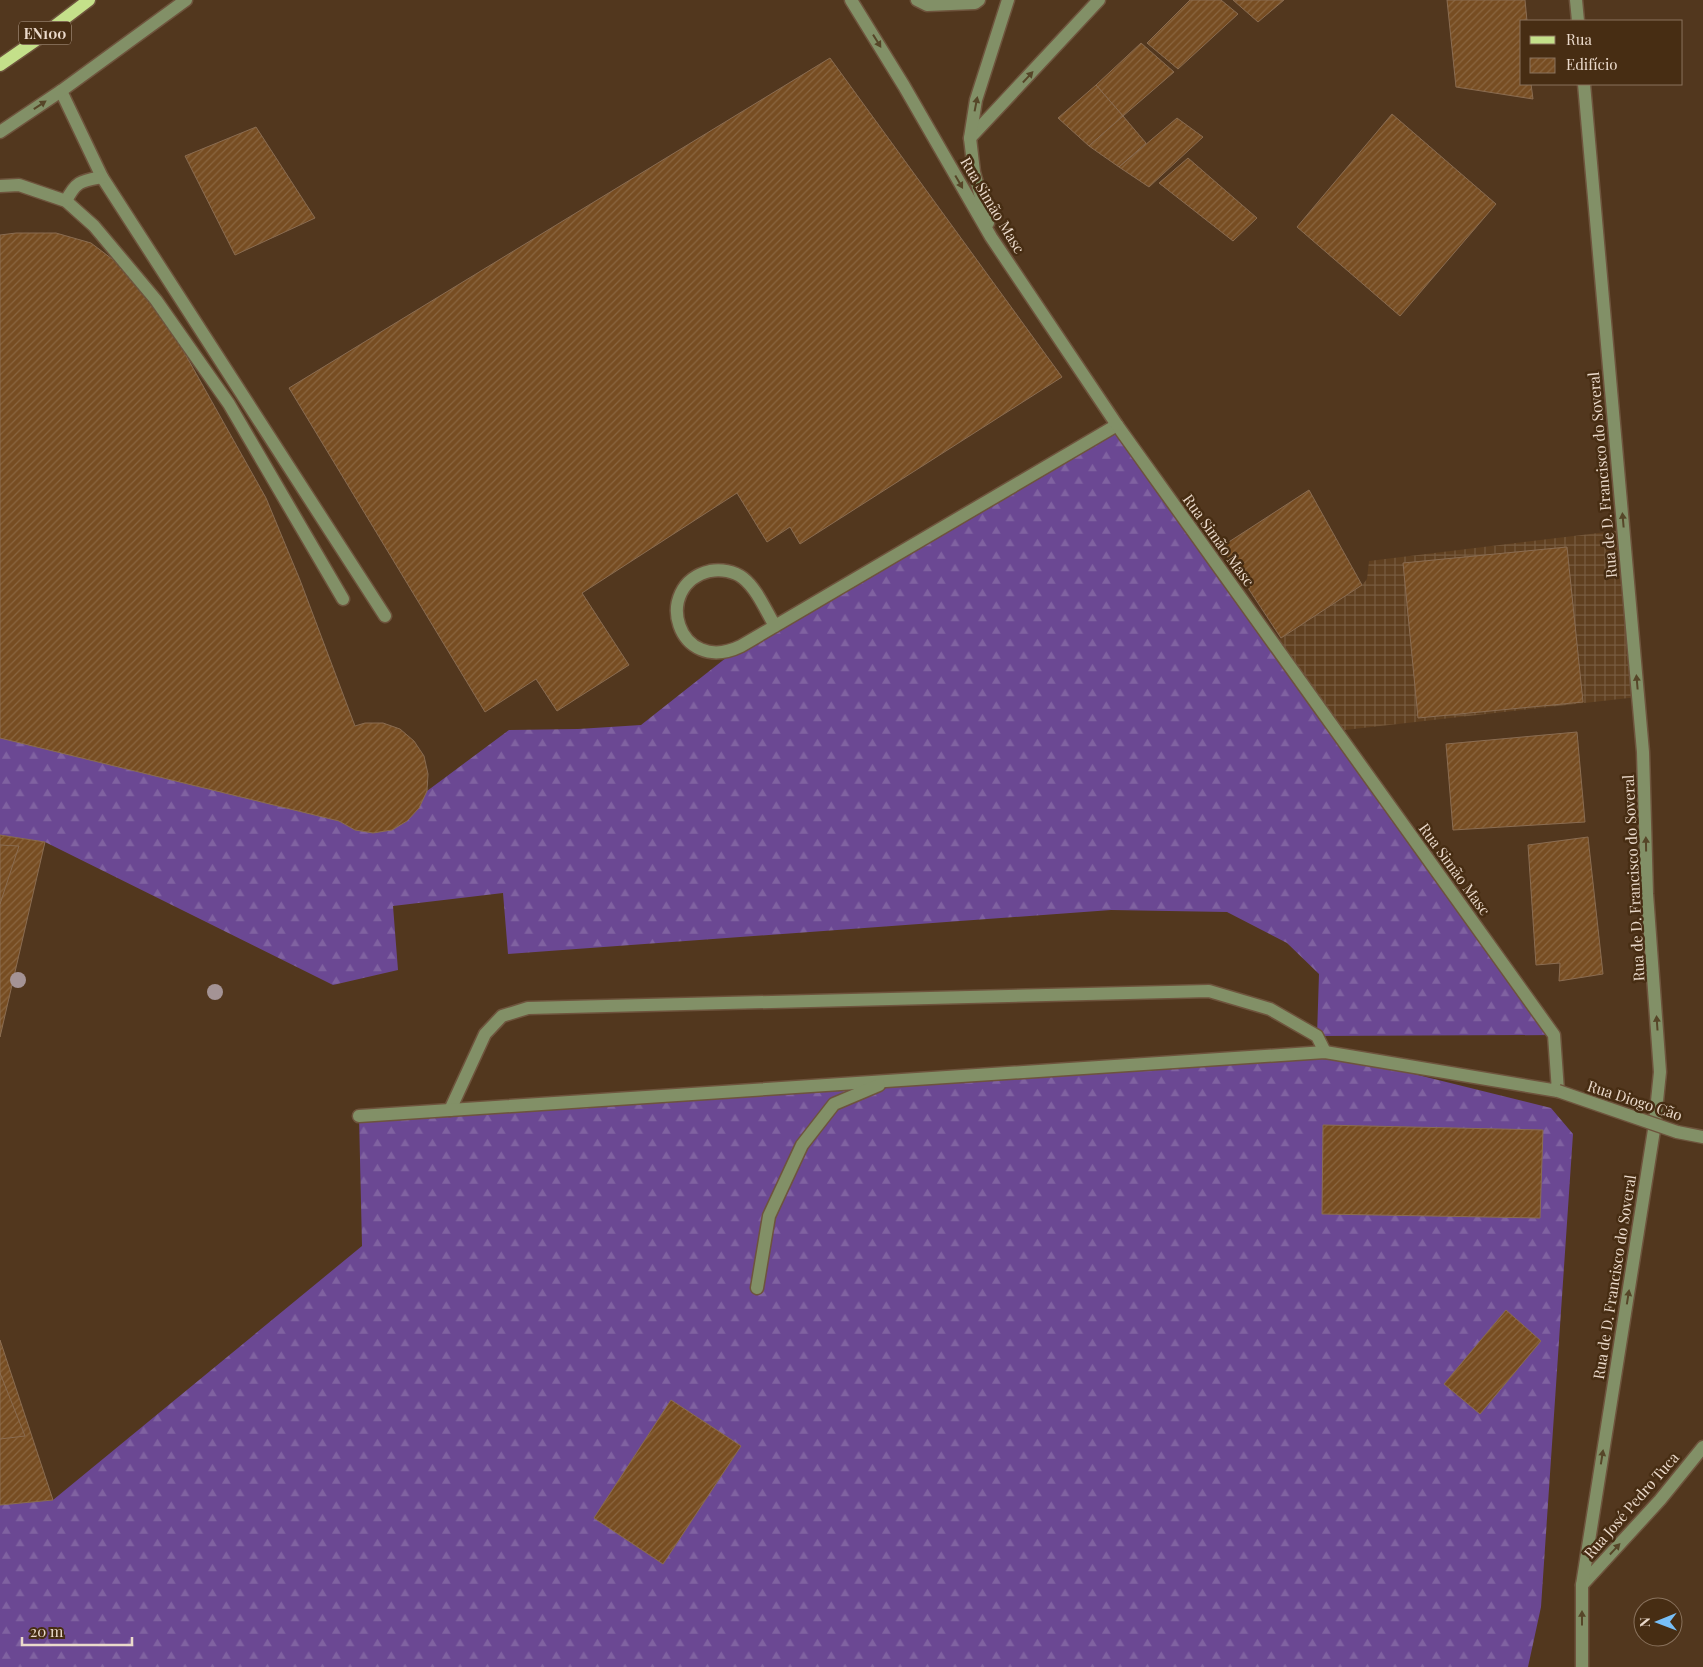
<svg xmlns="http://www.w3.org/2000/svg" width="1703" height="1667" font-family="'Playfair Display',serif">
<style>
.industrial{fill:url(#industrial-grid)}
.forest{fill:url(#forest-firs)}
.building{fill:url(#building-hatch);stroke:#8a6c51}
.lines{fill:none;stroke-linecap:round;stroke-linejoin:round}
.minor-casing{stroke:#6e543d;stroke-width:15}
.major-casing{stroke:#6e543d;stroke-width:15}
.minor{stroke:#829067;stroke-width:12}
.major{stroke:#c4e08a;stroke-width:12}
.minor-bridge-casing{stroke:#6e543d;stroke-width:15;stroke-linecap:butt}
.minor-bridge{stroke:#829067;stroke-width:12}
.tree{fill:#a49395}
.oneway{fill:#564628}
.labels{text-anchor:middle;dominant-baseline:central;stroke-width:5;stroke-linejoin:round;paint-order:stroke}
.shield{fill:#472d13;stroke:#baa694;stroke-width:1}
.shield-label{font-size:14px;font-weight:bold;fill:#ebdacb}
.street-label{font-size:15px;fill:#ebdacb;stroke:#472d13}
</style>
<defs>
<pattern id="industrial-grid" width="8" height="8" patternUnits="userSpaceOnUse" patternTransform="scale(1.25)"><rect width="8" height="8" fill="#604020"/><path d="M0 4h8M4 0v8" fill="none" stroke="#775b3f"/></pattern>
<pattern id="forest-firs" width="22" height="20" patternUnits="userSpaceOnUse" patternTransform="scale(1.25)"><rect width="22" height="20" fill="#6b4893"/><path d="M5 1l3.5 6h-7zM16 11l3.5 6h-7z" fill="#8062a1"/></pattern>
<pattern id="building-hatch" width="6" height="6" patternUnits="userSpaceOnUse" patternTransform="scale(1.25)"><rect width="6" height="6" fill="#774d22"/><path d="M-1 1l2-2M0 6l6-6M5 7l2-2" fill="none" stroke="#8a6641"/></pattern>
</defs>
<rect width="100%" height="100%" fill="#52371e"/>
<polygon class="industrial" points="1623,530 1638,697 1336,731 1273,643 1362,585 1367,579 1369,561"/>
<g class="forest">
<polygon points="1117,425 1554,1035 1317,1036 1319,974 1287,943 1227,912 1111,910 508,954 503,893 393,906 398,970 333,985 45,842 0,835 0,670 427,791 509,730 578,729 641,725 741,646"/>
<polygon points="1325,1052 1551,1108 1573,1134 1541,1607 1528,1667 0,1667 0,1505 53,1500 362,1246 359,1116"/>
</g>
<g class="building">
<polygon points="1190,0 1221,0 1238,14 1178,69 1147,43"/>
<polygon points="1233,0 1284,0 1258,22"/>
<polygon points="1447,0 1525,0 1527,21 1522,21 1522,84 1531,84 1533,99 1456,87"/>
<polygon points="1141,43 1174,72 1123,116 1096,85"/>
<polygon points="830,58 1062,377 800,544 790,527 767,542 737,493 582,593 629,665 557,711 536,679 485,712 289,388"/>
<polygon points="1096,85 1123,116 1089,146 1058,118"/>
<polygon points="1392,114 1496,204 1400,316 1297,227"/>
<polygon points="1123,116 1146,143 1119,167 1089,146"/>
<polygon points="1177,118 1203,137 1149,187 1119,167"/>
<polygon points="256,127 315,218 235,255 185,156"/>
<polygon points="1188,158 1257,218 1233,241 1159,183"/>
<polygon points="16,233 56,233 91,243 124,268 175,336 266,498 300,580 355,726 365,723 383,723 400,729 414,741 424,756 428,774 427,791 419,808 407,821 392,830 373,833 355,830 339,821 0,738 0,235"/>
<polygon points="1309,490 1362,585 1281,638 1221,547"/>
<polygon points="1567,547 1583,702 1418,718 1403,563"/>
<polygon points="1577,732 1585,822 1453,830 1446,744"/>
<polygon points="0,835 45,842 0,1037"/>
<polygon points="1588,837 1603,974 1559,981 1560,963 1536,965 1528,845"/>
<polygon points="0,845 19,846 0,904"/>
<polygon points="1323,1125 1543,1130 1540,1218 1322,1214"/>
<polygon points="1506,1310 1541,1341 1480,1414 1444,1384"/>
<polygon points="0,1340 53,1500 0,1505"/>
<polygon points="0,1373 25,1436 0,1439"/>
<polygon points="671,1400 741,1446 663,1564 594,1518"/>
</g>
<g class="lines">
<defs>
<g id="minor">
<polyline points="917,0 927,5 975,3 979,0"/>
<polyline points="1576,0 1578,21"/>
<polyline points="61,91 102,177 385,616"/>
<polyline points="0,132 61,91 186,0"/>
<polyline points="970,138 1099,0"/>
<polyline points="0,186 19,185 66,201 94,226 156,300 229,404 343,599"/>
<path d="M66,201C76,181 81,181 102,177"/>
<polyline points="988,223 974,172 970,138 976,100 1008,0"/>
<path d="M775,626C766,611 757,589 743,578C734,571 721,569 710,571C651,585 677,677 741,646L1117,425"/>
<polyline points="450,1110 485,1034 502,1016 528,1008 1209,991 1270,1009 1317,1036 1325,1052"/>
<polyline points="359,1116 1325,1052 1558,1091 1554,1035 1117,425 991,237 904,86 851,0"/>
<polyline points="1677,1132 1703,1137"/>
<polyline points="757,1288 769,1216 802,1145 834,1104 879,1085"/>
<polyline points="1582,1585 1660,1500 1703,1447"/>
<polyline points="1582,1667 1582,1585 1654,1130 1660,1072 1647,894 1643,752 1584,84"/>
</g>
<polyline id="major" points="0,65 39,38 89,0"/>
</defs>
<use href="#minor" class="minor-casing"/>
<use href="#major" class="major-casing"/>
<use href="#minor" class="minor"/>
<use href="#major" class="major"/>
<defs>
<polyline id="minor-bridge" points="1558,1091 1677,1132"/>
</defs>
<use href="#minor-bridge" class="minor-bridge-casing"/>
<use href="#minor-bridge" class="minor-bridge"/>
</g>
<g class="tree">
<circle cx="18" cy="980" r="8"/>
<circle cx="215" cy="992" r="8"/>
</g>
<defs><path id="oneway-solid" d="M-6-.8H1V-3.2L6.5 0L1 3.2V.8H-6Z" transform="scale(1.25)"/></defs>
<g class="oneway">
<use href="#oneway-solid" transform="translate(877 41) rotate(58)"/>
<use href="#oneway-solid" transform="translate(1028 77) rotate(-47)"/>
<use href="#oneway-solid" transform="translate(976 104) rotate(-79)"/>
<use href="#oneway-solid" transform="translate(40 105) rotate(-34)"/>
<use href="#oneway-solid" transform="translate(959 182) rotate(60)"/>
<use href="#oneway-solid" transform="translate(1623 520) rotate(-95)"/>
<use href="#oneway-solid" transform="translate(1637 682) rotate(-95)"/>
<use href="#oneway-solid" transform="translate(1646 844) rotate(-91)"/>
<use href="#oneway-solid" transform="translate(1657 1023) rotate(-94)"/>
<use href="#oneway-solid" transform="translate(1628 1297) rotate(-81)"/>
<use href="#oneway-solid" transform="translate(1602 1457) rotate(-81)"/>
<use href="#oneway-solid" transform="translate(1615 1549) rotate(-47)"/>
<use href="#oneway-solid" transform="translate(1582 1618) rotate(-90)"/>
</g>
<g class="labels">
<rect class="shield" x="19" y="21.5" width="52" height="23" rx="4"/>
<g class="shield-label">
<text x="45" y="33">EN100</text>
</g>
<g class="street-label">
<text transform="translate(993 205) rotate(59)">Rua Simão Masc</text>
<text transform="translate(1602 475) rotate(-95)">Rua de D. Francisco do Soveral</text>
<text transform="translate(1219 540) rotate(54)">Rua Simão Masc</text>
<text transform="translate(1455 869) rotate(54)">Rua Simão Masc</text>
<text transform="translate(1633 878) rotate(-93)">Rua de D. Francisco do Soveral</text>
<text transform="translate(1635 1100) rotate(18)">Rua Diogo Cão</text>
<text transform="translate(1614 1277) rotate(-81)">Rua de D. Francisco do Soveral</text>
<text transform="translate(1631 1505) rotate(-49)">Rua José Pedro Tuca</text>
</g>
</g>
<rect x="1520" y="20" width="162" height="65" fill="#472d13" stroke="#89725d"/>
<rect x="1530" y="36" width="25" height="8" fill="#c4e08a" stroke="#89725d"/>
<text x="1566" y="45" font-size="15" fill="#ebdacb">Rua</text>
<rect x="1530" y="58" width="25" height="15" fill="url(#building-hatch)" stroke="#89725d"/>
<text x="1566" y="70" font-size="15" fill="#ebdacb">Edifício</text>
<g transform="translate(1658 1622) rotate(269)"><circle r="24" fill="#472d13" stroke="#89725d"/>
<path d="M0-4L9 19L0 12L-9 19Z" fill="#78bff7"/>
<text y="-8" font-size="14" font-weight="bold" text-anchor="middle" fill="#ebdacb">N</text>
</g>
<path d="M22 1637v8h110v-8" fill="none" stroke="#ebdacb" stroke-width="2.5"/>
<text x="30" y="1637" font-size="15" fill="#ebdacb" stroke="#472d13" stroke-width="4" paint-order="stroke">20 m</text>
</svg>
